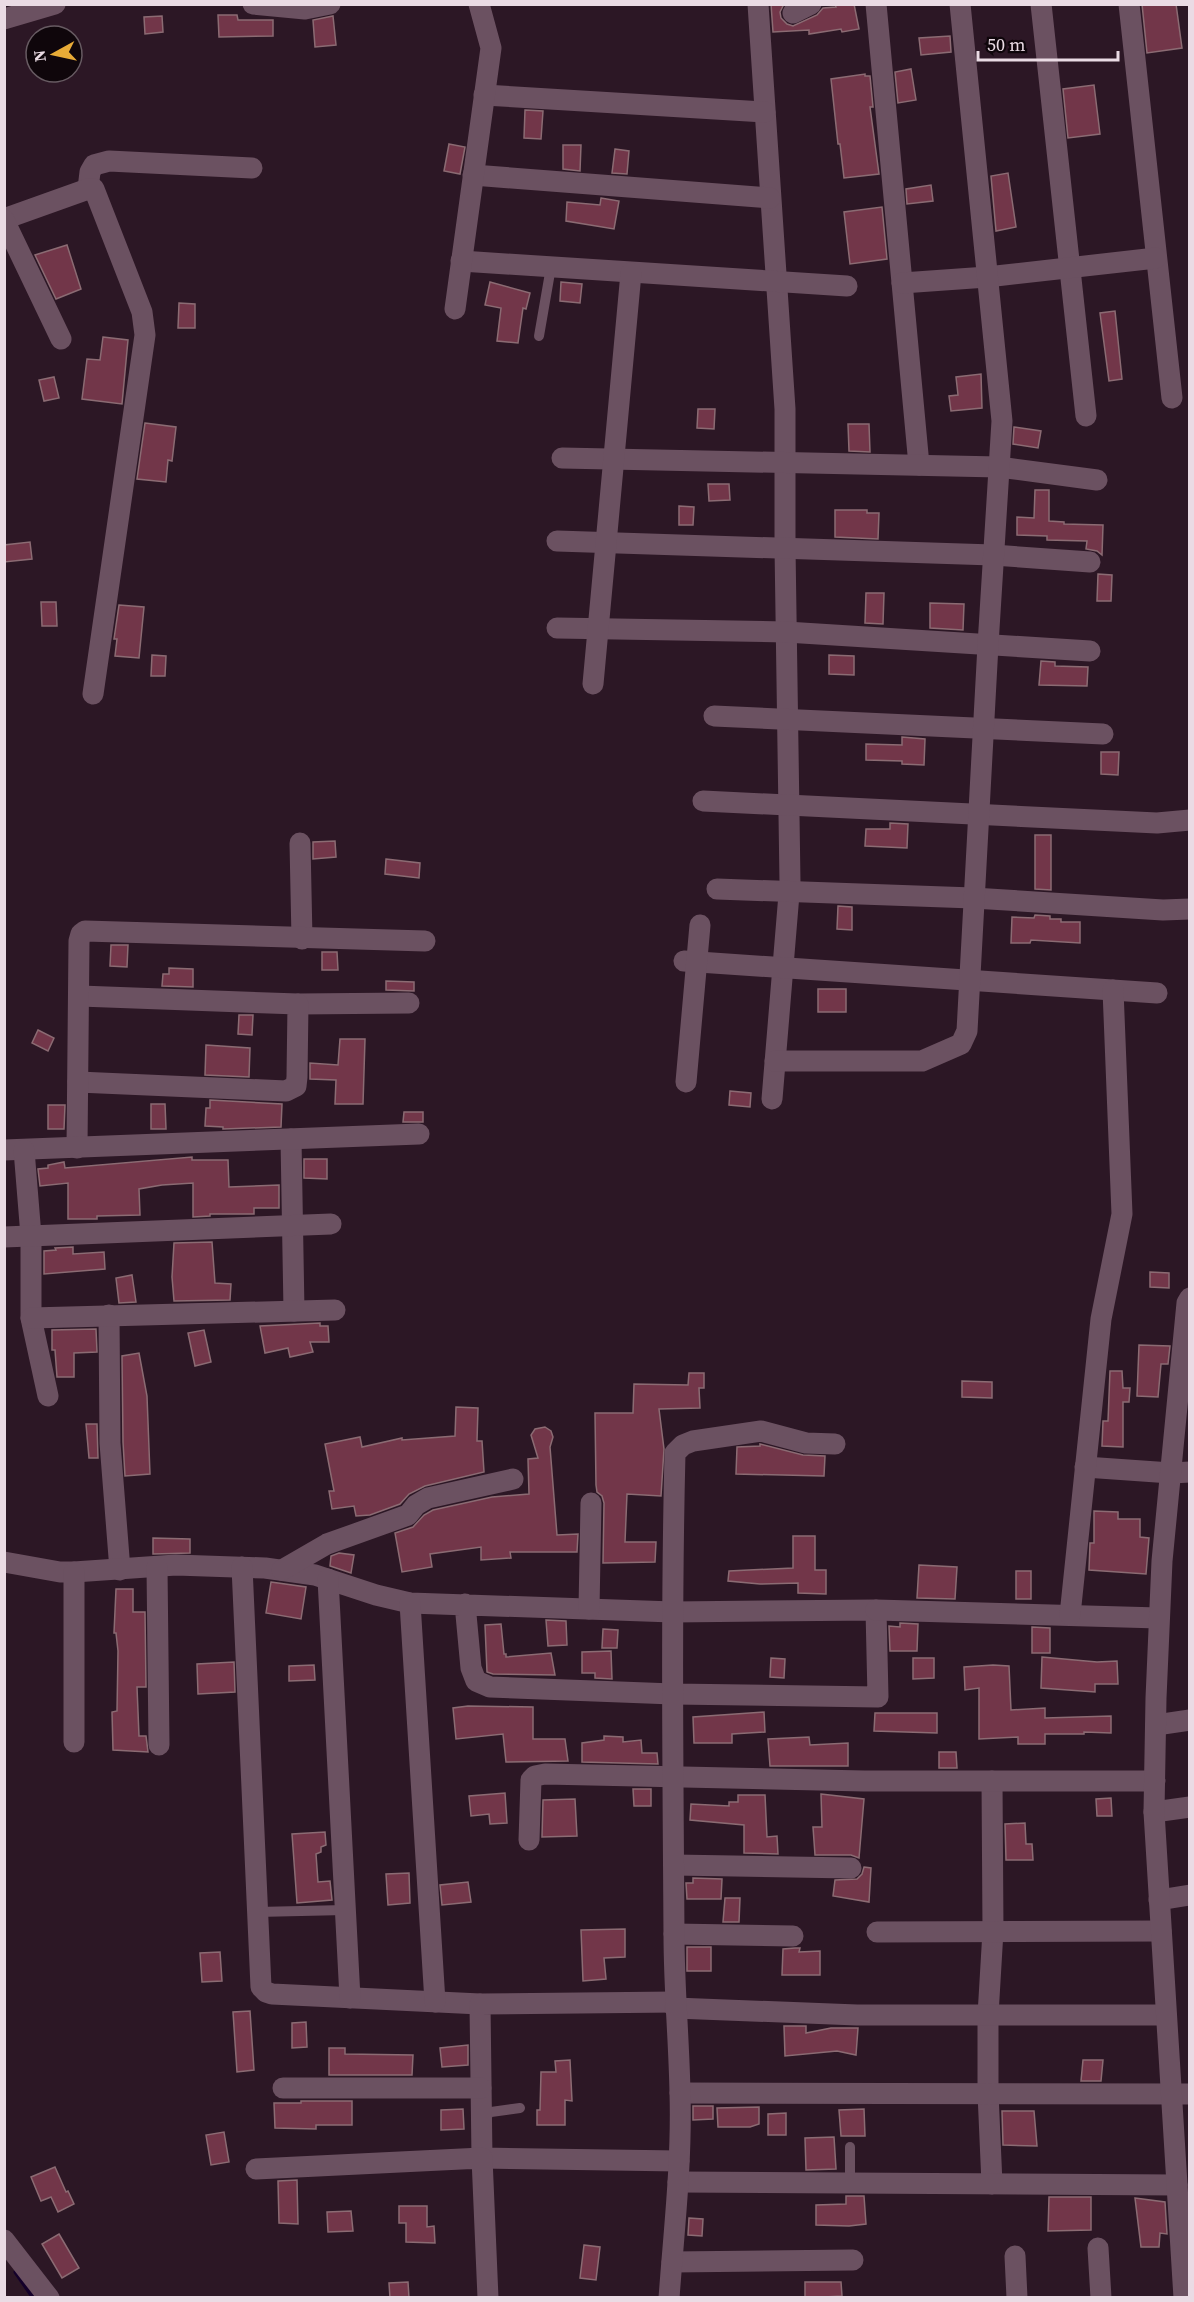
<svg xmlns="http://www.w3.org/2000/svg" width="1194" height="2302" font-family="'Source Serif 4',serif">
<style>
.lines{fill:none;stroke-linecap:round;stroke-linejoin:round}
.stream{stroke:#14002a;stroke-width:5}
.building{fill:#723649;stroke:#8b6b73;stroke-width:1.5}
.service{stroke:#6b5161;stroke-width:10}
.minor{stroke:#6b5161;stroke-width:21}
</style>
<rect width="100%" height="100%" fill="#2c1725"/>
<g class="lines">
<polyline class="stream" points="16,2272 34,2298"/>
</g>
<g class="building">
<polygon points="771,4 784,4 780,12 781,18 787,24 793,26 817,15 823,8 836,7 835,4 854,4 859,29 842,32 841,29 809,34 809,30 773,32"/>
<polygon points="1142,4 1176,4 1182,48 1147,53"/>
<polygon points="218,15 237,15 238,20 273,20 273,36 219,37"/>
<polygon points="162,16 163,32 145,34 144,17"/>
<polygon points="333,16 336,45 315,47 313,20"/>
<polygon points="950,36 951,52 921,55 919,38"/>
<polygon points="911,69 916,100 898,103 895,72"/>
<polygon points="865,74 865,76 870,76 873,107 870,107 879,174 844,178 840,144 838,144 831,79"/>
<polygon points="1094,85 1100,134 1068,138 1063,89"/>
<polygon points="525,110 543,111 541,139 524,138"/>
<polygon points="449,144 465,147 460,174 444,171"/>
<polygon points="563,145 581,145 580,171 563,169"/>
<polygon points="615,149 629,151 627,174 612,173"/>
<polygon points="1008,173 1016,227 996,231 991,176"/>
<polygon points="931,185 933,201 907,204 906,189"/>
<polygon points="601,198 619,201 614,229 566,221 567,202 600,205"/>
<polygon points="882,207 887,259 850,264 844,212"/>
<polygon points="67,245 81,289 56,299 35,255"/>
<polygon points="490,282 530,293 526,309 523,308 518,343 497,341 501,308 485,305"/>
<polygon points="561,282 582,284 580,303 560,301"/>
<polygon points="179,303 195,304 195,328 178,328"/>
<polygon points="1115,311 1122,379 1109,381 1100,313"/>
<polygon points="103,337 128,340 122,404 82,399 87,359 100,360"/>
<polygon points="981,374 982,408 951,411 949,396 958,395 956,377"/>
<polygon points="54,377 59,398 44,401 39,380"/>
<polygon points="698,409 715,409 714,429 697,428"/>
<polygon points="145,423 176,427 172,461 168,460 166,482 137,479"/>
<polygon points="848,424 869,424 870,452 849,451"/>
<polygon points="1014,427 1041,431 1038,448 1013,444"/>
<polygon points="708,484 729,484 730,500 709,501"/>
<polygon points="1035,490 1049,490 1049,521 1064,522 1064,524 1103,525 1102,555 1097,551 1086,549 1087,541 1047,540 1047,536 1017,535 1017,517 1034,518"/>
<polygon points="679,506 694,507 693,525 679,525"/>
<polygon points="835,510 867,510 867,513 879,513 878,539 835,537"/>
<polygon points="30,542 32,559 4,562 4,545"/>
<polygon points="1098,574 1112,575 1111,601 1097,601"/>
<polygon points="866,593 884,593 883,624 865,623"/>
<polygon points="41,602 56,602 57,626 42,626"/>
<polygon points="930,603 964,604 963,630 930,628"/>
<polygon points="119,605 144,607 139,658 115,656 117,639 114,639"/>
<polygon points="152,655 166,656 165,676 151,676"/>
<polygon points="829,655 854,656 854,675 829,674"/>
<polygon points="1041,661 1055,662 1055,666 1088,667 1087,686 1039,685"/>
<polygon points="902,737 925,739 924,765 902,764 902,761 866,760 866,744 902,745"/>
<polygon points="1101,752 1119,752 1118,775 1101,774"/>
<polygon points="890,823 908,824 907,848 865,846 866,829 890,829"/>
<polygon points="1035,835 1051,835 1051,890 1035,889"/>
<polygon points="335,841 336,857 313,859 313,842"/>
<polygon points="386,859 420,863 419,878 385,874"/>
<polygon points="838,906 852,907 852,930 837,929"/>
<polygon points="1035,915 1050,916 1050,919 1061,919 1061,922 1080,922 1080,943 1031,940 1030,943 1011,943 1012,917 1034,918"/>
<polygon points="111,945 128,945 127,967 110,966"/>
<polygon points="322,952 337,952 338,970 322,970"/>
<polygon points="169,968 193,969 193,987 162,986 163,974 169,974"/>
<polygon points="386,981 414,982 414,991 386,990"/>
<rect x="818" y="989" width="28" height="23"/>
<polygon points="239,1015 253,1015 252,1035 238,1034"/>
<polygon points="38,1030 54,1038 48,1051 32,1043"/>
<polygon points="340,1039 365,1039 363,1104 335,1104 336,1080 310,1079 310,1063 338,1065"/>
<polygon points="206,1045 250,1048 249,1077 205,1075"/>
<polygon points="730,1091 751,1093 750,1107 729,1105"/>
<polygon points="210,1100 282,1104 281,1127 223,1129 223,1127 205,1126 206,1108 210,1108"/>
<polygon points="151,1104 165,1104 166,1129 151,1129"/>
<polygon points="48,1105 65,1105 64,1129 48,1129"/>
<polygon points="404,1112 423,1112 423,1122 403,1122"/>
<polygon points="192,1157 192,1160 228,1160 229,1187 279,1185 279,1208 254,1208 254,1214 210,1214 210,1216 193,1217 193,1183 162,1185 139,1189 140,1215 97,1216 97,1219 68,1219 68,1183 40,1186 38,1169 48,1168 48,1165 64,1162 65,1168"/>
<polygon points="304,1159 327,1159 327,1179 304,1178"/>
<polygon points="212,1242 215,1283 231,1284 230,1300 174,1301 172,1277 174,1243"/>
<polygon points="73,1247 73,1254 104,1252 105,1269 44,1274 44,1251 56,1250 55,1248"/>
<polygon points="1150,1272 1169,1273 1169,1288 1150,1287"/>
<polygon points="132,1275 136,1302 119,1303 116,1278"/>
<polygon points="320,1323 320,1326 328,1326 329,1342 310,1342 313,1352 290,1357 288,1348 265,1353 260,1326"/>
<polygon points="96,1329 97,1352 74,1353 74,1377 57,1377 55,1350 52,1350 52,1330"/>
<polygon points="204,1330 211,1362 195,1366 188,1333"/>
<polygon points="1139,1345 1170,1346 1168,1364 1161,1364 1158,1397 1137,1396"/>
<polygon points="139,1353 147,1396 150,1474 125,1476 123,1442 122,1356"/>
<polygon points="1110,1371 1122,1371 1123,1388 1130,1388 1129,1402 1123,1402 1123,1447 1102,1446 1103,1421 1108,1421"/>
<polygon points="689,1373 704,1373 704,1388 699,1388 700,1408 659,1409 664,1449 661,1496 627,1494 625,1542 656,1542 655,1562 603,1563 604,1503 602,1496 597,1492 596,1485 595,1413 633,1413 634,1384 688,1385"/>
<polygon points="962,1381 992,1382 992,1398 962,1397"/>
<polygon points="456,1407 478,1408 477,1441 482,1441 484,1472 425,1486 409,1494 400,1504 370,1515 356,1516 354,1506 332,1509 329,1491 334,1491 325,1444 360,1437 362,1447 402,1438 402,1440 455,1436"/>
<polygon points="86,1424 97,1424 98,1458 89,1458"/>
<polygon points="545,1427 551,1431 553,1437 550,1447 557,1535 578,1534 577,1552 510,1552 511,1558 481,1560 481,1547 430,1554 432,1567 402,1572 395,1533 413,1527 424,1515 433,1510 492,1497 529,1494 528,1459 538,1458 531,1435 535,1429"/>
<polygon points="760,1444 803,1455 825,1456 824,1476 736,1474 737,1447 760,1446"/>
<polygon points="1094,1511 1118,1512 1118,1519 1140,1519 1140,1537 1149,1538 1146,1574 1089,1570 1090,1543 1094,1543"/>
<polygon points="793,1536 815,1536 815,1570 826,1570 826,1594 798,1593 798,1583 760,1584 728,1581 729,1571 793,1568"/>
<polygon points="153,1538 190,1539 190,1553 153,1554"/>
<polygon points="339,1553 354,1555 351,1573 330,1566 331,1556"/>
<polygon points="919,1565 957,1567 955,1599 917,1598"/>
<rect x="1016" y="1571" width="15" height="28"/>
<polygon points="271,1582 306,1587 301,1619 266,1613"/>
<polygon points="116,1589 133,1589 133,1612 145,1612 146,1687 137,1687 139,1736 146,1736 148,1752 113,1750 112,1712 117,1711 118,1651 116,1633 114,1633"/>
<polygon points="546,1620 566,1621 567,1645 548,1646"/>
<polygon points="900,1623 918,1624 917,1651 890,1651 889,1626 900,1627"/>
<polygon points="501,1624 504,1654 506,1654 506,1657 551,1653 555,1675 493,1674 487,1672 485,1625"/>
<polygon points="1032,1627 1050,1628 1050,1653 1032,1653"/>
<polygon points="603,1629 618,1630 617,1648 602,1648"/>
<polygon points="611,1651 612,1679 595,1678 595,1673 582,1673 582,1652"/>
<polygon points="1042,1657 1097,1662 1117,1661 1118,1684 1095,1684 1095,1692 1041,1688"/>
<polygon points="771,1658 785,1659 784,1678 770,1677"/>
<polygon points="913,1658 934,1658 934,1678 913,1679"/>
<polygon points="234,1662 235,1692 198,1694 197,1664"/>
<polygon points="314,1665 315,1680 289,1681 289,1666"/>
<polygon points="993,1665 1009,1666 1011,1710 1045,1708 1045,1718 1111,1716 1111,1733 1084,1732 1084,1734 1045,1734 1045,1744 1018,1744 1018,1737 979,1739 979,1688 965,1690 964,1667"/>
<polygon points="468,1706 533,1707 533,1739 565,1739 568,1761 506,1762 503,1734 456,1739 453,1708"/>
<polygon points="764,1712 765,1732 732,1734 732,1743 694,1743 693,1717"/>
<polygon points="875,1713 937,1713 937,1733 874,1731"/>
<polygon points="604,1736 623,1737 623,1742 641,1740 642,1753 657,1753 658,1764 582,1762 582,1743 604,1740"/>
<polygon points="809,1737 810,1745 848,1743 848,1766 770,1766 768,1739"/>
<polygon points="939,1752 956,1752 957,1768 939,1768"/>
<polygon points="633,1789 651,1789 651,1806 634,1806"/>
<polygon points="505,1793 507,1823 490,1824 489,1814 471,1816 469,1796"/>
<polygon points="821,1794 864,1799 859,1858 851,1855 815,1855 813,1827 822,1827"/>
<polygon points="738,1795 765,1795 767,1837 777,1836 778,1854 744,1853 744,1825 690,1820 691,1804 729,1806 729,1802 738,1802"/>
<polygon points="1111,1798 1112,1816 1097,1816 1096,1799"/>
<polygon points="575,1799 577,1836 542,1837 543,1800"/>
<polygon points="1025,1823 1026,1844 1032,1844 1033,1860 1006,1860 1005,1824"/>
<polygon points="325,1832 326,1845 321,1847 321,1852 316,1854 318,1882 330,1881 332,1900 297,1903 292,1834"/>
<polygon points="864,1867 871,1868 869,1902 833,1896 835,1880 857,1879 862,1874"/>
<polygon points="409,1873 410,1903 388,1905 386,1874"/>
<polygon points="693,1878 722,1879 721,1899 687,1899 686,1883 693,1883"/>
<polygon points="468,1882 471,1902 442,1905 440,1885"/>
<polygon points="725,1898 740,1898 739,1922 723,1922"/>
<polygon points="625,1929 625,1957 604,1958 606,1979 583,1981 581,1930"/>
<rect x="687" y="1947" width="24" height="24"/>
<polygon points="795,1948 800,1948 799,1952 820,1951 820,1975 782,1975 783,1949"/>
<polygon points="220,1952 222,1981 202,1982 200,1953"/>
<polygon points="250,2011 254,2070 237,2072 233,2012"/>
<polygon points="306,2022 307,2047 292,2048 292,2023"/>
<polygon points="784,2026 806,2026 806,2033 831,2028 858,2028 856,2055 837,2051 785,2056"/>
<polygon points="468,2045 468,2065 442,2067 440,2048"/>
<polygon points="329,2048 345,2048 345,2054 413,2055 412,2075 329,2075"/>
<polygon points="570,2060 572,2101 565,2100 565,2125 537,2125 537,2110 540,2110 541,2072 556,2072 555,2061"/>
<polygon points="1083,2060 1103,2060 1101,2081 1081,2081"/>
<polygon points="301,2101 352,2101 352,2125 316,2125 316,2129 275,2128 274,2103 301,2103"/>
<polygon points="693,2106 713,2106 713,2119 693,2120"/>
<polygon points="759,2107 759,2124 750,2127 718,2127 717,2108"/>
<polygon points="463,2109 464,2129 441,2130 441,2110"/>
<polygon points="864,2109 865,2136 841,2136 839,2110"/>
<polygon points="1002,2111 1034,2111 1037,2146 1003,2145"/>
<polygon points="786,2113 786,2135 768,2135 768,2114"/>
<polygon points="224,2132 229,2162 211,2165 206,2135"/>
<polygon points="834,2137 836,2169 806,2170 805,2138"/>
<polygon points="55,2167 66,2192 68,2191 74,2204 58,2212 51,2197 41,2201 31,2177"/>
<polygon points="297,2180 298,2224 279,2223 278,2181"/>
<polygon points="846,2196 864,2196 866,2224 849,2226 816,2225 816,2205 846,2204"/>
<polygon points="1049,2197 1091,2197 1091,2230 1048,2231"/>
<polygon points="1135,2198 1165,2202 1167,2234 1160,2233 1159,2247 1141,2247"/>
<polygon points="399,2206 427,2206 427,2227 434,2226 435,2243 406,2242 406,2223 399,2223"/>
<polygon points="351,2211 353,2231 328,2232 327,2212"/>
<polygon points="689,2218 703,2219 702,2236 688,2235"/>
<polygon points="59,2234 79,2268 62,2278 42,2244"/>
<polygon points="584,2245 600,2247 596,2280 580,2278"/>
<polygon points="408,2282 409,2298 390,2298 389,2283"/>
<polygon points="805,2282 841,2282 842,2296 805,2298"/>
</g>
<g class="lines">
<g class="service">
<polyline points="539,336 551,267"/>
<polyline points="257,1912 345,1910"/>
<polyline points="482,2118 491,2112 520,2108"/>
<polyline points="850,2147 850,2183"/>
</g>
<g class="minor">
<polyline points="253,4 305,9 330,4"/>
<polyline points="758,4 785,409 785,547 790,882 772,1099"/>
<polyline points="876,4 919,465"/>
<polyline points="1041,4 1086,416"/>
<polyline points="1129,4 1172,398"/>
<polyline points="793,13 811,4"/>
<polyline points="4,19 55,4"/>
<polyline points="484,95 765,112"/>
<polyline points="473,175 770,198"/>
<polyline points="88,189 90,172 94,165 109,161 252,168"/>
<polyline points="4,219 88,189 94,189 142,312 145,335 93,694"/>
<polyline points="4,220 61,339"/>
<polyline points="461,261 847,286"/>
<polyline points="902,283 987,277 1156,258"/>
<polyline points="455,309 491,48 479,4"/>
<polyline points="562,458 999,467 1097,480"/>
<polyline points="557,541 993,555 1090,562"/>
<polyline points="557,628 786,632 1090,651"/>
<polyline points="593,684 631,273"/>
<polyline points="714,716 1103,734"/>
<polyline points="703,801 1157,823 1190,820"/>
<polyline points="300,843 302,939"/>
<polyline points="717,889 973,898 1163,910 1190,909"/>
<polyline points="684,961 1157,993"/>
<polyline points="298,1004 409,1003"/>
<polyline points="775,1061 922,1061 961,1044 967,1031 988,645 1002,421 960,4"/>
<polyline points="78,1082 286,1091 296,1086 297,1077 298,1004 80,996"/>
<polyline points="686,1082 700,925"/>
<polyline points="291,1139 294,1311"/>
<polyline points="77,1148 79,941 81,934 85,931 425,941"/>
<polyline points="4,1150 419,1134"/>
<polyline points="24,1150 31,1236 31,1318 48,1396"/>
<polyline points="4,1237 331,1224"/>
<polyline points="109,1315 110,1443 120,1570"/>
<polyline points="31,1318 335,1310"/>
<polyline points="1085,1467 1171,1473 1190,1472"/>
<polyline points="4,1562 60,1572 74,1572 176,1565 265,1568 315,1575 376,1595 410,1603 673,1612 876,1610 878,1697 673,1694 490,1687 476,1681 471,1668 465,1604"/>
<polyline points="157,1567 159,1745"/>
<polyline points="242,1567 261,1987 266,1992 272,1994 480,2004"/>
<polyline points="282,1570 327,1544 408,1515 416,1505 428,1498 513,1479"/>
<polyline points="74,1572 74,1742"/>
<polyline points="328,1579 350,1998"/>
<polyline points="410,1603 435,2002"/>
<polyline points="589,1609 591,1503"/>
<polyline points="876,1610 1159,1618"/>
<polyline points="1070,1615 1101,1319 1122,1214 1113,990"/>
<polyline points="1156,1725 1190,1720"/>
<polyline points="992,1781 993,1931 988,2015 988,2093 992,2184"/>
<polyline points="1154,1812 1190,1807"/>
<polyline points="529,1840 531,1780 535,1776 545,1774 864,1781 1155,1781"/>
<polyline points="674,1865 851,1868"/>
<polyline points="1159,1900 1190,1895"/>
<polyline points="877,1932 1161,1931"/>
<polyline points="674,1934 793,1936"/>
<polyline points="675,2002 480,2004 482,2158 679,2161"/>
<polyline points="675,2008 857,2015 1166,2015"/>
<polyline points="283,2088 481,2088"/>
<polyline points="680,2093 1190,2094"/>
<polyline points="256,2169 482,2158 488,2298"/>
<polyline points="678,2182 1177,2185"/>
<polyline points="4,2240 49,2298"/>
<polyline points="1098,2248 1101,2298"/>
<polyline points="1015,2256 1017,2298"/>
<polyline points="672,2262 853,2260"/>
<path d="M669,2298C674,2230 682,2162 680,2093C679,2040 674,1988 674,1935C673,1774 671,1613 675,1453L683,1445L693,1441L761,1431L806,1443L835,1444"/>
<polyline points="1184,2298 1154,1812 1156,1698 1162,1561 1187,1303 1190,1298"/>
</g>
</g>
<rect width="1194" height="2302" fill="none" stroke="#eadbe4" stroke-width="12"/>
<g transform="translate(54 54) rotate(262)"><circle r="28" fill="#0f060b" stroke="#675b62" stroke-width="1.5"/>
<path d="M0-4.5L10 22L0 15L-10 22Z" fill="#e8ab37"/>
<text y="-9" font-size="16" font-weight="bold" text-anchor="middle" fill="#eadbe4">N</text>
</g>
<path d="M978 51v9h140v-9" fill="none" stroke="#eadbe4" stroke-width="3"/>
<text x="987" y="51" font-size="18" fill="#eadbe4" stroke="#0f060b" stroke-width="4.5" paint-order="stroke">50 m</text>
</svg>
